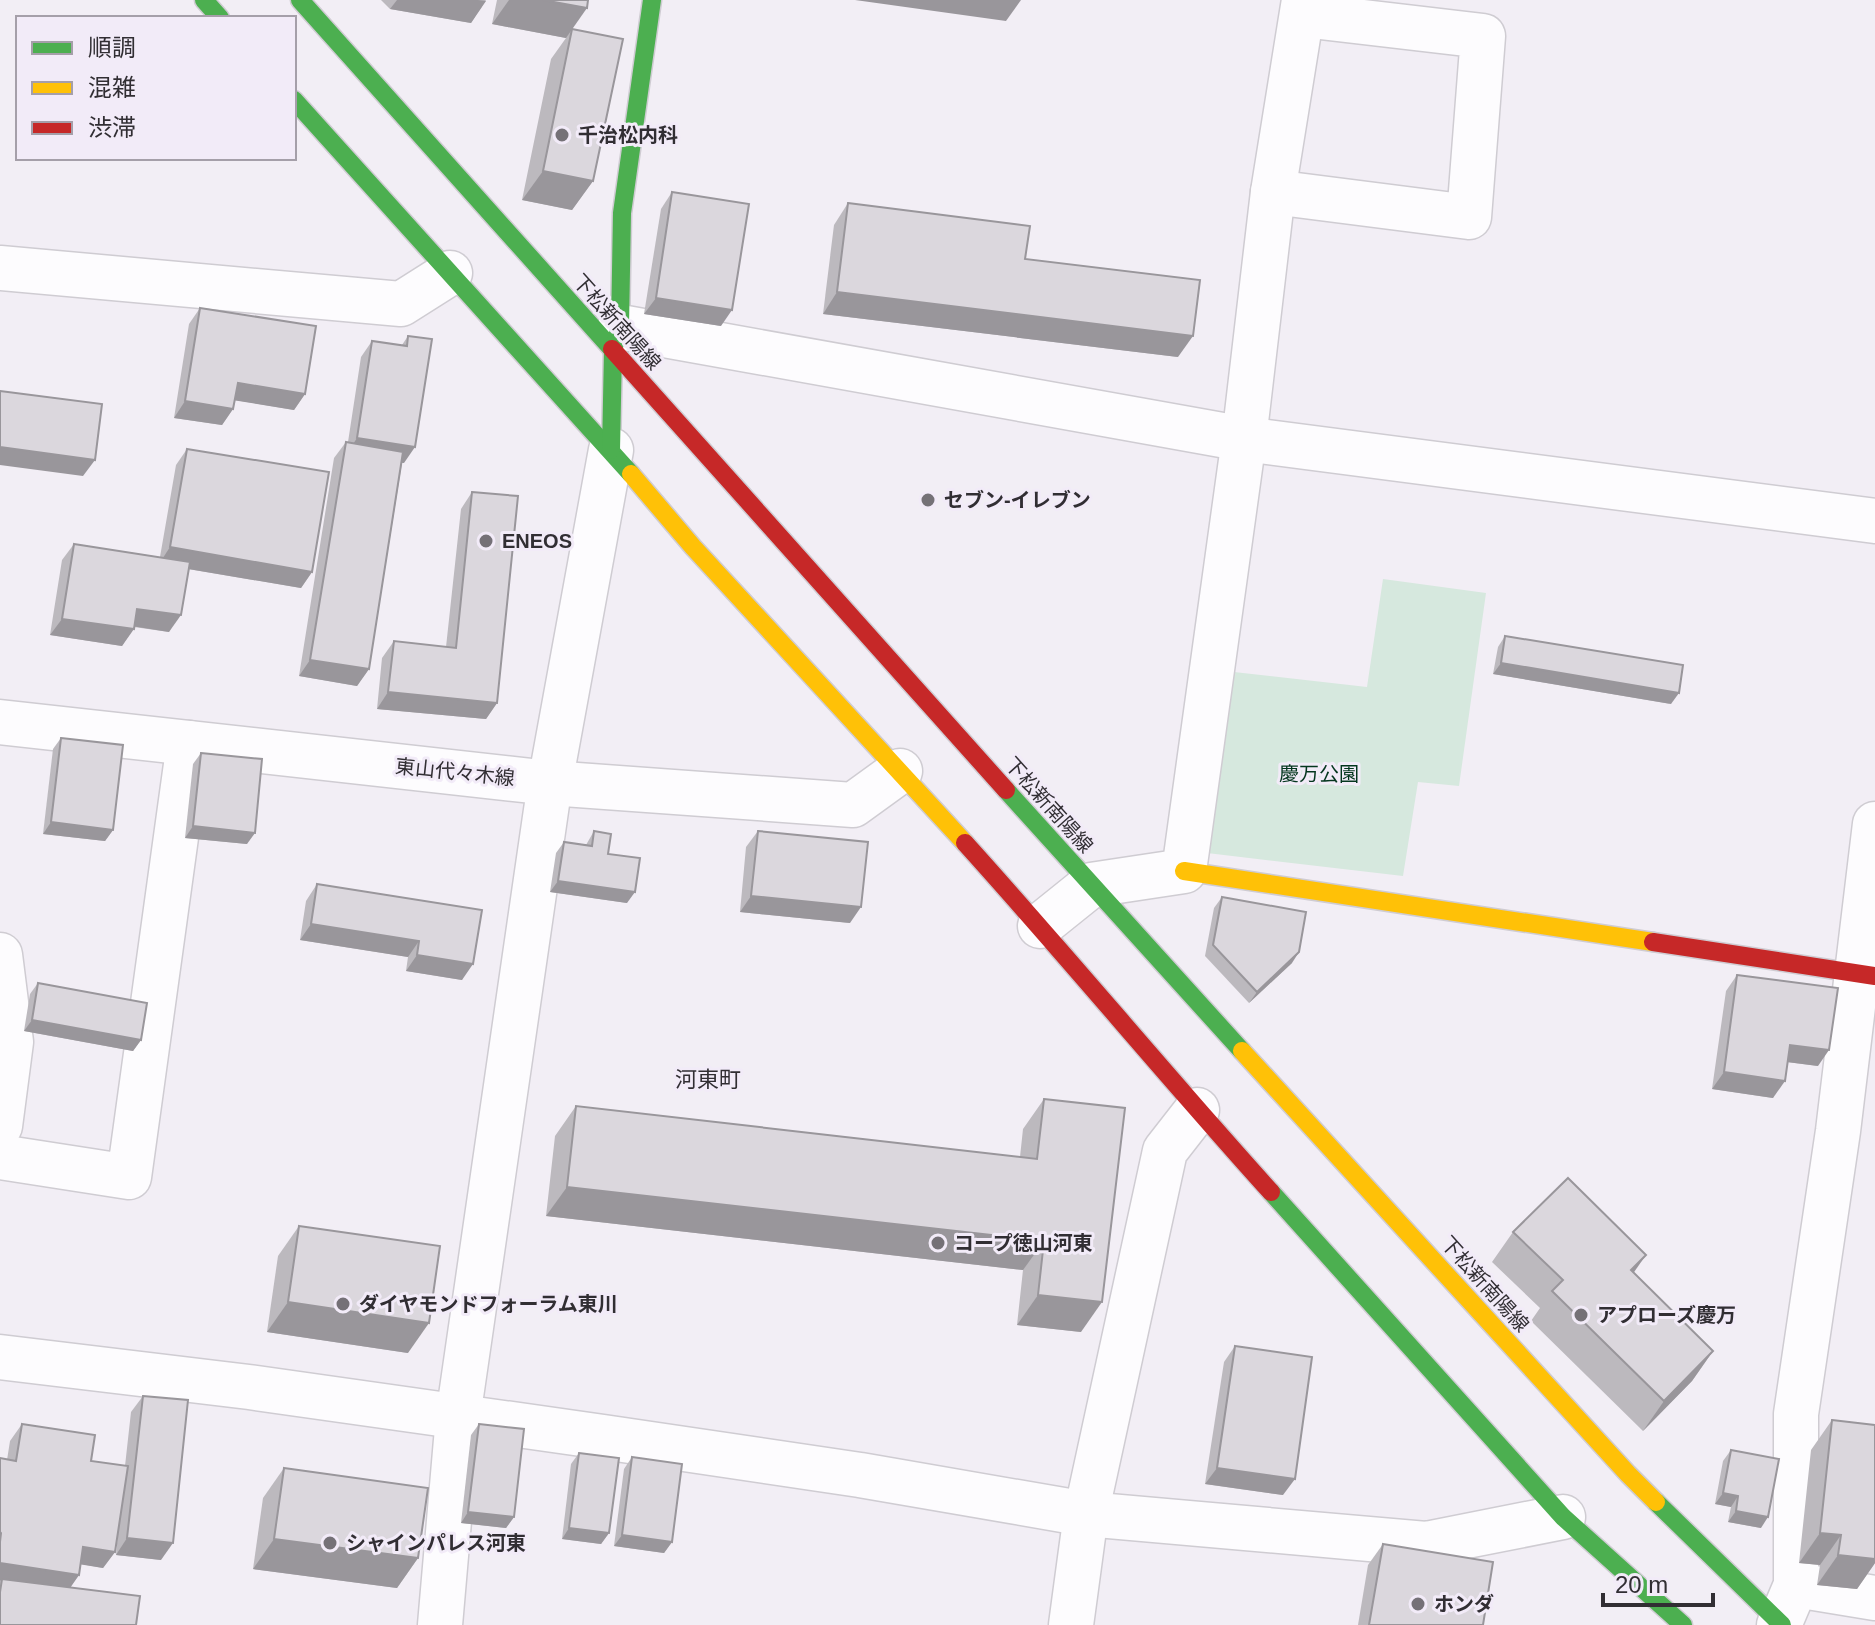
<svg xmlns="http://www.w3.org/2000/svg" width="1875" height="1625" font-family="Arial,'Noto Sans JP',sans-serif">
<style>
.green{fill:#d6e8de}
.lines{fill:none;stroke-linecap:round;stroke-linejoin:round}
.street-casing{stroke:#cfccd2;stroke-width:47}
.fast-casing{stroke:#cfccd2;stroke-width:21}
.slow-casing{stroke:#cfccd2;stroke-width:21}
.jam-casing{stroke:#cfccd2;stroke-width:21}
.street{stroke:#fdfcfe;stroke-width:44}
.fast{stroke:#4caf50;stroke-width:18}
.slow{stroke:#ffc107;stroke-width:18}
.jam{stroke:#c62828;stroke-width:18}
.wall{fill:#bcb9be}
.shaded-wall{fill:#99969b}
.building{fill:#dbd7dd;stroke:#99969b;stroke-width:2}
.poi-dot{fill:#757177;stroke:#f2ebf8;stroke-width:3}
.labels{text-anchor:middle;dominant-baseline:central;stroke-width:6;stroke-linejoin:round;paint-order:stroke}
.poi-label{font-size:20px;font-weight:bold;fill:#312e33;stroke:#f2ebf8;text-anchor:start}
.street-label{font-size:20px;fill:#312e33;stroke:#f2ebf8}
.park-label{font-size:20px;fill:#04361e;stroke:#f2ebf8}
.neighbourhood-label{font-size:22px;fill:#312e33;stroke:#f2ebf8}
</style>
<rect width="100%" height="100%" fill="#f2eef5"/>
<polygon class="green" points="1383,579 1486,593 1459,786 1418,782 1403,876 1207,853 1225,671 1367,687"/>
<g class="lines">
<defs>
<g id="street">
<polyline points="1273,192 1469,217 1483,36 1303,15"/>
<polyline points="0,268 401,304 450,273"/>
<polyline points="620,327 1244,439 1875,521"/>
<polyline points="0,722 550,783 853,805 900,771"/>
<polyline points="1040,926 1091,885 1184,871 1244,439 1273,192 1304,0"/>
<polyline points="0,955 11,1042 0,1126"/>
<polyline points="0,1157 129,1177 189,743"/>
<polyline points="0,1357 249,1387 603,1437 860,1475 1086,1514 1426,1544 1563,1517"/>
<polyline points="1796,1585 1875,1598"/>
<polyline points="440,1625 458,1417 550,783 611,450"/>
<polyline points="1071,1625 1086,1514 1165,1151 1197,1110"/>
<polyline points="1779,1625 1796,1585 1796,1414 1838,1131 1875,824"/>
</g>
<g id="fast">
<polyline points="204,0 220,18"/>
<polyline points="300,0 612,349"/>
<polyline points="294,100 631,474"/>
<polyline points="611,450 613,350 620,327 622,213 652,0"/>
<polyline points="1006,790 1242,1051"/>
<polyline points="1271,1192 1563,1517 1683,1625"/>
<polyline points="1656,1502 1782,1625"/>
</g>
<g id="slow">
<polyline points="631,474 693,547 965,843"/>
<polyline points="1184,871 1653,942"/>
<polyline points="1242,1051 1628,1474 1656,1502"/>
</g>
<g id="jam">
<polyline points="612,349 1006,790"/>
<path d="M965,843C1069,958 1167,1077 1271,1192"/>
<polyline points="1653,942 1875,976"/>
</g>
</defs>
<use href="#street" class="street-casing"/>
<use href="#fast" class="fast-casing"/>
<use href="#slow" class="slow-casing"/>
<use href="#jam" class="jam-casing"/>
<use href="#street" class="street"/>
<use href="#fast" class="fast"/>
<use href="#slow" class="slow"/>
<use href="#jam" class="jam"/>
</g>
<g class="wall">
<polygon points="381,0 486,0 471,23 390,9"/>
<polygon points="497,0 588,0 572,29 593,181 572,210 522,200 551,59 566,38 492,24"/>
<polygon points="672,192 721,326 644,314 661,209"/>
<polygon points="848,203 1025,259 1178,357 823,314 834,225"/>
<polygon points="200,308 305,394 294,410 235,400 233,409 222,425 174,418 189,324"/>
<polygon points="408,336 404,463 402,463 369,669 357,686 299,676 334,458 346,442 348,442 361,357 372,341 402,345"/>
<polygon points="187,449 312,572 301,588 188,569 169,632 134,627 122,646 50,635 62,560 74,544 160,557 176,465"/>
<polygon points="472,492 497,703 486,719 377,709 382,658 394,641 446,647 461,509"/>
<polygon points="1505,636 1671,704 1493,674 1498,647"/>
<polygon points="61,738 113,830 105,841 43,834 53,749"/>
<polygon points="201,753 247,844 185,838 193,764"/>
<polygon points="594,831 608,854 627,903 550,892 556,853 564,842 586,845"/>
<polygon points="758,831 850,923 740,912 746,847"/>
<polygon points="317,884 482,910 462,980 406,971 408,957 300,940 306,901"/>
<polygon points="1222,897 1292,963 1249,1003 1205,956 1214,908"/>
<polygon points="1737,975 1818,1066 1787,1062 1773,1098 1712,1089 1726,991"/>
<polygon points="38,983 141,1040 133,1051 24,1031 30,994"/>
<polygon points="1044,1099 1081,1332 1017,1325 1023,1270 546,1216 555,1136 576,1106 1020,1157 1023,1129"/>
<polygon points="299,1226 408,1353 267,1332 278,1256"/>
<polygon points="1513,1232 1633,1273 1713,1351 1692,1381 1643,1431 1531,1321 1540,1308 1492,1262"/>
<polygon points="1235,1346 1283,1495 1205,1484 1224,1362"/>
<polygon points="143,1396 161,1560 116,1555 119,1522 115,1552 103,1568 81,1564 79,1575 70,1587 0,1625 0,1458 7,1460 10,1441 22,1424 91,1461 125,1466 131,1412"/>
<polygon points="1832,1420 1875,1425 1875,1563 1857,1589 1817,1585 1820,1565 1799,1563 1811,1450"/>
<polygon points="479,1424 514,1517 506,1528 461,1523 471,1435"/>
<polygon points="1731,1450 1761,1528 1728,1522 1731,1507 1715,1504 1723,1461"/>
<polygon points="579,1453 609,1533 601,1544 562,1539 571,1464"/>
<polygon points="632,1457 672,1542 664,1553 614,1546 624,1469"/>
<polygon points="284,1468 418,1558 397,1588 253,1569 263,1498"/>
<polygon points="1383,1544 1483,1625 1358,1625 1368,1565"/>
</g>
<g class="shaded-wall">
<polygon points="397,0 478,0 486,1 471,23 390,9"/>
<polygon points="509,0 543,0 587,8 566,38 492,24"/>
<polygon points="855,0 1021,0 1006,21"/>
<polygon points="543,171 593,181 572,210 522,200"/>
<polygon points="837,292 1193,336 1178,357 823,314"/>
<polygon points="656,298 732,310 721,326 644,314"/>
<polygon points="238,383 305,394 294,410 226,399"/>
<polygon points="185,401 233,409 222,425 174,418"/>
<polygon points="357,438 415,447 404,463 346,455"/>
<polygon points="0,447 95,460 83,476 0,465"/>
<polygon points="170,547 312,572 301,588 159,564"/>
<polygon points="137,609 181,615 169,632 125,625"/>
<polygon points="62,619 134,629 122,646 50,635"/>
<polygon points="310,660 369,669 357,686 299,676"/>
<polygon points="1501,663 1679,693 1671,704 1493,674"/>
<polygon points="388,692 497,703 486,719 377,709"/>
<polygon points="51,822 113,830 105,841 43,834"/>
<polygon points="193,826 255,833 247,844 185,838"/>
<polygon points="558,881 635,892 627,903 550,892"/>
<polygon points="751,896 861,907 850,923 740,912"/>
<polygon points="311,924 419,941 408,957 300,940"/>
<polygon points="1299,952 1292,963 1249,1003 1257,992"/>
<polygon points="417,955 473,964 462,980 406,971"/>
<polygon points="32,1020 141,1040 133,1051 24,1031"/>
<polygon points="1790,1045 1829,1050 1818,1066 1779,1061"/>
<polygon points="1724,1072 1785,1081 1773,1098 1712,1089"/>
<polygon points="567,1187 1044,1241 1023,1270 546,1216"/>
<polygon points="1646,1255 1625,1285 1631,1270"/>
<polygon points="1038,1295 1102,1302 1081,1332 1017,1325"/>
<polygon points="288,1302 429,1323 408,1353 267,1332"/>
<polygon points="1713,1351 1692,1381 1643,1431 1664,1401"/>
<polygon points="1217,1468 1295,1479 1283,1495 1205,1484"/>
<polygon points="1723,1493 1738,1496 1731,1507 1715,1504"/>
<polygon points="1736,1511 1768,1517 1761,1528 1728,1522"/>
<polygon points="468,1512 514,1517 506,1528 461,1523"/>
<polygon points="569,1528 609,1533 601,1544 562,1539"/>
<polygon points="1820,1533 1841,1535 1820,1565 1799,1563"/>
<polygon points="622,1535 672,1542 664,1553 614,1546"/>
<polygon points="127,1538 173,1543 161,1560 116,1555"/>
<polygon points="274,1539 418,1558 397,1588 253,1569"/>
<polygon points="83,1547 115,1552 103,1568 72,1563"/>
<polygon points="1838,1555 1875,1559 1875,1563 1857,1589 1817,1585"/>
<polygon points="0,1563 79,1575 68,1591 2,1579 0,1581"/>
</g>
<g class="building">
<polygon points="543,0 588,0 587,8"/>
<polygon points="572,29 623,39 593,181 543,171"/>
<polygon points="672,192 749,204 732,310 656,298"/>
<polygon points="848,203 1030,226 1025,259 1200,280 1193,336 837,292"/>
<polygon points="200,308 316,326 305,394 238,383 233,409 185,401"/>
<polygon points="408,336 432,339 415,447 357,438 372,341 407,346"/>
<polygon points="0,391 102,404 95,460 0,447"/>
<polygon points="346,442 403,452 369,669 310,660"/>
<polygon points="187,449 329,472 312,572 170,547"/>
<polygon points="472,492 518,496 497,703 388,692 394,641 456,648"/>
<polygon points="74,544 190,562 181,615 137,609 134,629 62,619"/>
<polygon points="1505,636 1683,665 1679,693 1501,663"/>
<polygon points="61,738 123,745 113,830 51,822"/>
<polygon points="201,753 262,759 255,833 193,826"/>
<polygon points="594,831 611,834 608,854 640,858 635,892 558,881 564,842 592,846"/>
<polygon points="758,831 868,842 861,907 751,896"/>
<polygon points="317,884 482,910 473,964 417,955 419,941 311,924"/>
<polygon points="1222,897 1306,912 1299,952 1257,992 1213,945"/>
<polygon points="1737,975 1838,988 1829,1050 1790,1045 1785,1081 1724,1072"/>
<polygon points="38,983 147,1003 141,1040 32,1020"/>
<polygon points="1044,1099 1125,1108 1102,1302 1038,1295 1044,1241 567,1187 576,1106 1037,1159"/>
<polygon points="1568,1178 1646,1255 1631,1270 1713,1351 1664,1401 1552,1291 1563,1280 1513,1232"/>
<polygon points="299,1226 440,1246 429,1323 288,1302"/>
<polygon points="1235,1346 1312,1357 1295,1479 1217,1468"/>
<polygon points="143,1396 188,1400 173,1543 127,1538"/>
<polygon points="1832,1420 1875,1425 1875,1559 1838,1555 1841,1535 1820,1533"/>
<polygon points="22,1424 95,1435 91,1461 128,1466 115,1552 83,1547 79,1575 0,1563 0,1542 1,1533 0,1532 0,1458 16,1461"/>
<polygon points="479,1424 524,1429 514,1517 468,1512"/>
<polygon points="1731,1450 1779,1459 1768,1517 1736,1511 1738,1496 1723,1493"/>
<polygon points="579,1453 619,1458 609,1533 569,1528"/>
<polygon points="632,1457 682,1464 672,1542 622,1535"/>
<polygon points="284,1468 428,1488 418,1558 274,1539"/>
<polygon points="1383,1544 1493,1562 1483,1625 1369,1625"/>
<polygon points="2,1579 140,1596 136,1625 0,1625 0,1592"/>
</g>
<g class="poi-dot">
<circle cx="562" cy="135" r="8"/>
<circle cx="928" cy="500" r="8"/>
<circle cx="486" cy="541" r="8"/>
<circle cx="938" cy="1243" r="8"/>
<circle cx="343" cy="1304" r="8"/>
<circle cx="1581" cy="1315" r="8"/>
<circle cx="330" cy="1543" r="8"/>
<circle cx="1418" cy="1604" r="8"/>
</g>
<g class="labels">
<g class="poi-label">
<text x="578" y="135">千治松内科</text>
<text x="944" y="500">セブン-イレブン</text>
<text x="502" y="541">ENEOS</text>
<text x="954" y="1243">コープ徳山河東</text>
<text x="359" y="1304">ダイヤモンドフォーラム東川</text>
<text x="1597" y="1315">アプローズ慶万</text>
<text x="346" y="1543">シャインパレス河東</text>
<text x="1434" y="1604">ホンダ</text>
</g>
<g class="street-label">
<text transform="translate(617 322) rotate(48)">下松新南陽線</text>
<text transform="translate(455 772) rotate(6)">東山代々木線</text>
<text transform="translate(1049 805) rotate(48)">下松新南陽線</text>
<text transform="translate(1485 1284) rotate(48)">下松新南陽線</text>
</g>
<g class="park-label">
<text x="1319" y="774">慶万公園</text>
</g>
<g class="neighbourhood-label">
<text x="708" y="1079">河東町</text>
</g>
</g>
<rect x="16" y="16" width="280" height="144" fill="#f2ebf8" stroke="#a59fa9" stroke-width="2"/>
<rect x="32" y="42" width="40" height="12" fill="#4caf50" stroke="#a59fa9" stroke-width="2"/>
<text x="88" y="56" font-size="24" fill="#312e33">順調</text>
<rect x="32" y="82" width="40" height="12" fill="#ffc107" stroke="#a59fa9" stroke-width="2"/>
<text x="88" y="96" font-size="24" fill="#312e33">混雑</text>
<rect x="32" y="122" width="40" height="12" fill="#c62828" stroke="#a59fa9" stroke-width="2"/>
<text x="88" y="136" font-size="24" fill="#312e33">渋滞</text>
<path d="M1603 1593v12h110v-12" fill="none" stroke="#312e33" stroke-width="4"/>
<text x="1615" y="1593" font-size="24" fill="#312e33" stroke="#f2ebf8" stroke-width="6" paint-order="stroke">20 m</text>
</svg>
